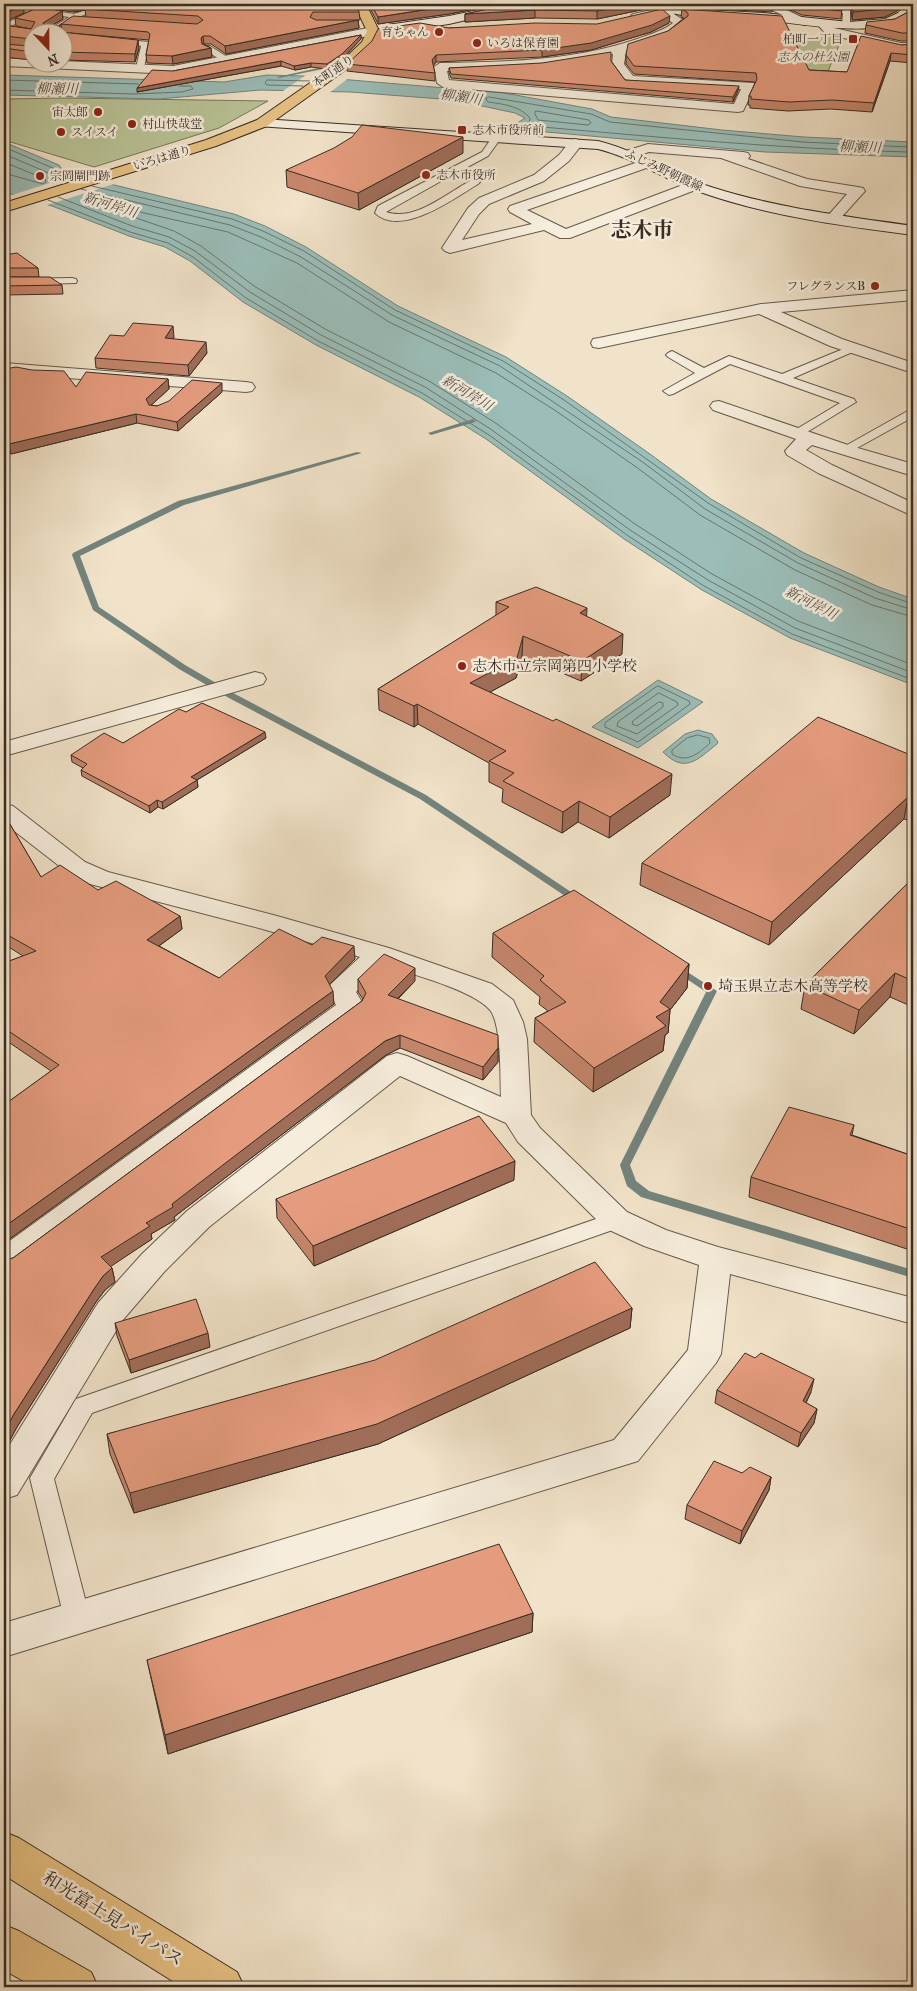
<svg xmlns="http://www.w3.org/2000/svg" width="917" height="1991" font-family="'IM FELL French Canon','Noto Serif JP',serif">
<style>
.green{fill:#b9c497;stroke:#78785e}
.water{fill:#9bbeb9;stroke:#73847e}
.pier{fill:#f1e3c9}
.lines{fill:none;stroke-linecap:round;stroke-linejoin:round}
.shore{stroke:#6a766f;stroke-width:1}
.stream{fill:#73847e;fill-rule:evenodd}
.lane-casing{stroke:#665a4e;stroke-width:2}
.street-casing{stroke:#665a4e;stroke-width:2}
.secondary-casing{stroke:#382d25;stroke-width:2}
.primary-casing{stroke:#382d25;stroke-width:2}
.highway-casing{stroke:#382d25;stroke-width:2}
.lane{fill:#f6eddc;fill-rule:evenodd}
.street{fill:#f6eddc;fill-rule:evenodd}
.secondary{fill:#f6eddc;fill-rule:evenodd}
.primary{fill:#e8c284;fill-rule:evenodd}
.highway{fill:#e8c284;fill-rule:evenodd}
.wall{fill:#c5866c;stroke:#382d25;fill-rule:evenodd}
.shaded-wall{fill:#a06d58;stroke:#382d25}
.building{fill:#e59c7e;stroke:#382d25}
.poi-dot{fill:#8f2418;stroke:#f6eddc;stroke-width:2}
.labels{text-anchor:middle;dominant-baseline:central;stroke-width:5;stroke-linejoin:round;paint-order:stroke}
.far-poi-label{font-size:12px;fill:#382d25;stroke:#f6eddc;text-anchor:start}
.far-park-label{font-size:12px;font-style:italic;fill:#585342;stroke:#f6eddc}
.far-street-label{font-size:12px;fill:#382d25;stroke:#f6eddc}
.far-water-label{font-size:14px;font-style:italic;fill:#51514a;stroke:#f6eddc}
.poi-label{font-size:15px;fill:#382d25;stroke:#f6eddc;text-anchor:start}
.near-street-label{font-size:18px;fill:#382d25;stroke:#f6eddc}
.far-town-label{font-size:21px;font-weight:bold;fill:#382d25;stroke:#f6eddc}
</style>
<rect width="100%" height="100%" fill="#f1e3c9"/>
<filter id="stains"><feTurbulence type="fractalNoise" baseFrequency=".004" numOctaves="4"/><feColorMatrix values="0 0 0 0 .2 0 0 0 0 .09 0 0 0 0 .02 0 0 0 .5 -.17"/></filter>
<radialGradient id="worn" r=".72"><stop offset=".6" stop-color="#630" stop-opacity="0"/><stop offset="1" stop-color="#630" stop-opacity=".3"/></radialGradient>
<g class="green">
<polygon points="826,35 842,38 826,76 623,64 623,57 630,51 781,44"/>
<polygon points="65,98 268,101 219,128 94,167 4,140 4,99"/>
</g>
<g class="water">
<polygon points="4,75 224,82 267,75 304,76 504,93 592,109 611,117 722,130 804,137 913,142 913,157 765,152 514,129 513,126 525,118 515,113 454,100 350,92 260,90 159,99 4,95"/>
<polygon points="4,142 59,165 63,171 73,175 234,214 265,226 306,247 398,306 506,357 567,396 650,454 711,499 804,553 879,587 913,599 913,685 790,638 702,590 624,539 486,439 419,397 316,345 243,302 190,261 165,247 129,236 52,206 4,192"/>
<polygon points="658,680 703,702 638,748 592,727"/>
<path d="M698,730L712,734L718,742L717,744C697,760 685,774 663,752L685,734Z"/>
</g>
<g class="pier">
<polygon points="309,73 350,77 328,94 280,93"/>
<polygon points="78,174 114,184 44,206 9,196"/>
</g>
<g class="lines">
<g class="shore">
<polyline points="4,80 138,84"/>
<polyline points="303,86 267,85 265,83 267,80 311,81"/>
<polyline points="4,90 134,94 182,92 193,89 191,86 179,86"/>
<path d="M489,97L591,114L610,122L803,142L908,147L910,150L908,152C782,149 657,137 531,126L529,124L530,118C520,106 503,104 488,102L486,99Z"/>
<polygon points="536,111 589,120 591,123 588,125 538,120 535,114"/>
<polyline points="4,147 55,169 61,176 72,180"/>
<polyline points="4,154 51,174 56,180 63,183"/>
<polyline points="4,162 45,179 46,182 43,184 4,173"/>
<polyline points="92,186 232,219 263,231 304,251 395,310 503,361 564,400 708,503 801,558 878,592 913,604"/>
<polyline points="81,189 230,225 261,237 301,257 392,315 500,366 644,463 705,509 798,563 875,598 913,610"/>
<polyline points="58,197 132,226 169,237 195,251 250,292 321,335 425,387 492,430 630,530 708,580 795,628 913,673"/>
<polyline points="48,200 130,232 168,243 193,257 246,298 318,341 422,393 489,435 627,535 704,586 792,634 913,680"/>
<polyline points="913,617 872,605 795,570 700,515 639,469 556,411 496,373 389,322 297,263 228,232 118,207 115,208 116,211 174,231 201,246 254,286 325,329 429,381 497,424 635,524 712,574 798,621 913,665"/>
<polygon points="658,686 689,701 690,704 638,742 605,727 605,723"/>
<polygon points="659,693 677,702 678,705 637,734 617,726 618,722"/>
<polygon points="659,702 663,703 663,707 637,726 632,724 633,721"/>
<path d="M698,735L709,738L710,743C699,753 687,764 672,754V750L687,738Z"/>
</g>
<g class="stream">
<polygon points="350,61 352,63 279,78 277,77"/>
<polygon points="473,419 476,421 475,422 431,435 428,433"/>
<polygon points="357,452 362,453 184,505 80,556 99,607 185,665 235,694 426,795 580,898 582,900 580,902 574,902 420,799 229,698 179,669 93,610 72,555 73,553 178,501"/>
<polygon points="678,966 717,991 630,1165 636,1181 649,1191 913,1270 913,1278 641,1197 627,1186 620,1165 706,992 675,971 673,969"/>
</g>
<defs>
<g id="lane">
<polygon points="4,4 75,14 101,4 112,4 76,18 40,13 4,29 4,24 30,12 4,8"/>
<polygon points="690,4 698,4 695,15 688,13"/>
<polygon points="808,4 816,4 819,8 850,9 850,25 846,27 842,25 843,13 814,12"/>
<polygon points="62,34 149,42 144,68 140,71 136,68 141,46 62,38"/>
<polygon points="204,46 210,46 232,60 225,62 204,50"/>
<path d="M496,135L501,138L488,156L460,171L476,175L480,182L478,184C455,198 401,238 375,213L378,206L482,152L493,136ZM452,175L469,179L470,181C446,194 414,222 386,212Z"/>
<polygon points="72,278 76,279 77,281 76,283 4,285 4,279"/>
<polygon points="853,345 859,348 857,350 793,378 854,399 856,402 799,437 795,436 793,433 795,430 840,403 730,364 673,394 669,395 663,391 695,373 668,357 666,355 668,353 672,351 704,368 729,356 782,374"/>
<polygon points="913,408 913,417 848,453 840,453 838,450"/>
<polygon points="616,1212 624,1214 627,1220 624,1226 92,1413 54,1479 90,1618 86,1626 77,1629 68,1626 64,1618 30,1478 76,1399"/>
</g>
<g id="street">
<polygon points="759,4 774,4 814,23 812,25 804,25"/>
<path d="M671,6L677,9L674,14L686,22L684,24L666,37L626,51L624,64L633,76L754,83L755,86L743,111L738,112L443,87L437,83L434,67L440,63C504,62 569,61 631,41C645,36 661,32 673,23L664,17L663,14L637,19L633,18L631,16L633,14ZM613,54L612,64L625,83L741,89L734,104L449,80L447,71L542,66Z"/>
<polygon points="76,13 82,16 80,18 58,32 45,32"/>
<polygon points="824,21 834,28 901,43 913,43 913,51 901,51 826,34 818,25"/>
<polygon points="373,27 379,31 377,34 273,56 173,74 4,66 4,58 32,60 32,62 62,61 173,66"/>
<polygon points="576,139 583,143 569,161 544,181 489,204 479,214 462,240 532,224 510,212 508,209 510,206 647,159 654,163 652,166 527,210 566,229 688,183 698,183 700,186 698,189 570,238 560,238 544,230 450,253 445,251 442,248 468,208 479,198 534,175 559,155 571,140"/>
<polygon points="648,144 743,152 748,153 750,156 748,159 807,179 858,187 863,188 865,191 838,221 828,221 826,218 847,194 800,186 721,158 649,152 631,158 624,154 626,151"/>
<polygon points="913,290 913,300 781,312 842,339 913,363 913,373 830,346 759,314 599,348 593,347 591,343 593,339 599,338 761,304"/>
<polygon points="4,363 246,382 252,383 255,387 252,391 246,392 4,373"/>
<polygon points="719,401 851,446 913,464 913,476 812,445 806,450 832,465 913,503 913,516 818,473 787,455 785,451 796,439 713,410 710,406 713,402"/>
<polygon points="255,672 263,674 266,679 263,684 4,756 4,742"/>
<path d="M4,804L13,806L85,862L108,872L277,916L389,948L492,984L513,1000L523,1022L527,1039L531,1115L540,1128L627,1212L666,1230L718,1247L913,1298V1324L730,1274L721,1354L716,1363L638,1461L4,1657V1623L614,1440L688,1350L699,1265L644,1246L605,1228L518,1142L506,1123L400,1076L209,1227L164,1272L122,1321L17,1495L4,1499V1454L98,1303L142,1254L187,1211L387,1056L397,1053L407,1056L501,1097C500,1078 502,1025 490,1010C473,990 411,974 384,965L356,992L365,1007L361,1013L15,1270L4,1273V1245L336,1005L327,990L331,984L360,957L259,928L90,884L67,872L4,823Z"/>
</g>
<g id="secondary">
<polygon points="508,4 529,4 523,7 449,24 387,33 381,29 387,25 449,16"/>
<path d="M653,4H668L684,9L764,13L849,22L885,19L898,13L905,4H913C913,46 790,22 765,20C741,18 668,21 653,4Z"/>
<path d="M262,119L598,141C638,151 672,174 711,187C776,208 846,216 913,226V235C842,226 768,216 700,192C665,180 634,158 598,149L257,126L255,123Z"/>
</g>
<polygon id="primary" points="354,4 366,4 379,31 371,47 351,66 267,126 216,146 4,212 4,203 206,140 257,120 343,60 362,42 367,31"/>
<g id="highway">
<polygon points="4,1832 19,1838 237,1972 244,1987 182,1987 4,1875"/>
<polygon points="4,1925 19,1931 91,1972 98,1987 34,1987 4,1970"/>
</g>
</defs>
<use href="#lane" class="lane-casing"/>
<use href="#street" class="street-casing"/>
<use href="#secondary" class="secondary-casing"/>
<use href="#primary" class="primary-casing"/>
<use href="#highway" class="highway-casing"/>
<use href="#lane" class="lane"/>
<use href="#street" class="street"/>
<use href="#secondary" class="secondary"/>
<use href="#primary" class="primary"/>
<use href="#highway" class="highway"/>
</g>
<g class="wall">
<path d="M4,4H355L359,12L360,20H358L359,28L226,54L211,44H204L211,48L212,57L173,64L147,63L146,55L149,40L70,33L139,48L135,62L62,60V32H32V60L4,57V25L31,29L16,26L15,18L39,7L20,5L24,13ZM43,8L74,12L85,10L86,17L58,26H51L63,19L62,11Z"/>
<polygon points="368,4 500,4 449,14 378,24"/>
<polygon points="512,4 655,4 655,7 597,19 535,18 465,22 465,14"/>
<polygon points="674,4 688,4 687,7"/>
<polygon points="698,4 772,4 772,12 699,8"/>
<polygon points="777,4 812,4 813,5 820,6 818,4 903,4 897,11 885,17 852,20 851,8 842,7 841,19 802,15"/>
<polygon points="913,4 913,41 901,41 865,33 866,25 895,19 910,11"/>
<polygon points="682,9 809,70 847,72 902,45 913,44 913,63 890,61 872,112 831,109 788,111 750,108 750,105 748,105 749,96 755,83 755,82 634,74 626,64 626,55 668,31 684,18 681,17"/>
<polygon points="669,23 651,32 591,50 542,57 436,62 433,66 435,73 435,81 347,71 347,64 449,28"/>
<polygon points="361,35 361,39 342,59 327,69 311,67 295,70 281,66 137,92 173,71"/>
<polygon points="611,61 625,80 738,91 733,102 451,78 449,73 449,68"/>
<polygon points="463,153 359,210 287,187 286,170"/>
<polygon points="4,255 38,268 39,277 4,277"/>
<polygon points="4,277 62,285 63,294 4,295"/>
<polygon points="124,336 174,337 173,339 207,353 189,376 96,368 95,358"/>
<polygon points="4,367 5,369 76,387 168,379 169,389 151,405 157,406 222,392 178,431 137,423 11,454 4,447"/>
<polygon points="496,602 586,616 622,654 581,681 522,656 516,678 490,692 670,795 609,838 578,822 562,833 502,802 503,789 489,782 489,763 418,724 414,727 379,710 378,689 496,616"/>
<polygon points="186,712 266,738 197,780 198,787 163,809 158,807 150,813 82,776 81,770 83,768 72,762 71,755 123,743"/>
<polygon points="913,756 913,815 908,820 904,819 769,945 640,885 642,863"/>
<polygon points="4,814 41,877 98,890 180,916 182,929 159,946 219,978 312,945 355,959 329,985 334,1004 4,1243 4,1105 51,1071 4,1039 4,963 23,956 4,944"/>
<polygon points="913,878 913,1007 890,997 854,1034 801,1009 805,985"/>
<polygon points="493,933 689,964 687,988 670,1010 668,1033 665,1035 663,1051 593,1092 534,1042 535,1018 548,1011 539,1004 540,997 492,957"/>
<polygon points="358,979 415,981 398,999 498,1048 498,1062 483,1080 400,1048 386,1055 174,1217 175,1220 151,1234 152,1239 110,1266 112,1268 115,1282 105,1290 96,1302 17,1427 4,1451 4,1260 13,1258 362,1001 363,999 358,992"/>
<polygon points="854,1125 852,1135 913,1156 913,1251 749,1197 751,1177"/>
<polygon points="514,1180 314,1266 277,1218 276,1199"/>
<polygon points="632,1308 630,1328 378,1444 134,1513 110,1454 107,1434"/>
<polygon points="115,1323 210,1347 131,1373 117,1336"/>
<polygon points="717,1390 811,1392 806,1403 817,1409 814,1423 798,1447 715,1403"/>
<polygon points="742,1473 771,1477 769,1490 740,1544 685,1519 687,1505"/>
<polygon points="533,1613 532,1632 168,1754 147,1660"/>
</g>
<g class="shaded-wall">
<polygon points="73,4 84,4 85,10 74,12"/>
<polygon points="462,4 500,4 449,14 378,24 378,17"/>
<polygon points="635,4 655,4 655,7 597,19 597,11"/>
<polygon points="898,4 903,4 897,11 885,17 852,20 853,12"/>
<polygon points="23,5 24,13 4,22 4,14"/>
<polygon points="535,10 535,18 465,22 465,14"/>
<polygon points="62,11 63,19 44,30 43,23"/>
<polygon points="670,16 669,23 651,32 591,50 542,57 542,50"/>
<polygon points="358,20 359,28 226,54 225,46"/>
<polygon points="61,24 62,32 60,32 59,26"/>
<polygon points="361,35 361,39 342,59 327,69 327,64"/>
<polygon points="203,36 204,44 202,46 201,38"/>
<polygon points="138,40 139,48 135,62 135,54"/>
<polygon points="211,48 212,57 173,64 172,56"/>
<polygon points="891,53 890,61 872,112 874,103"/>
<polygon points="436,55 436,62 432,67 432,60"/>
<polygon points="281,61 281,66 137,92 137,88"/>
<polygon points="311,63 311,67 295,70 294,66"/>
<polygon points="739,86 738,91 733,102 733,97"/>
<polygon points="463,137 463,153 359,210 358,193"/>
<polygon points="173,326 174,337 166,349 165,338"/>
<polygon points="206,342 207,353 189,376 188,365"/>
<polygon points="168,379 169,389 147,409 146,399"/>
<polygon points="222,383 222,392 178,431 177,422"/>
<polygon points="136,414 137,423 11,454 9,444"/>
<polygon points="587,608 586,628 580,613"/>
<polygon points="623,634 622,654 581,681 582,661"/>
<polygon points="523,636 522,656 516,678 470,703 470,683"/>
<polygon points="417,704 418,724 414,727 414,706"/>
<polygon points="265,732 266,738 197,780 198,787 163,809 162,802 191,777"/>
<polygon points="672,774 670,795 609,838 610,817"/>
<polygon points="908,797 904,819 769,945 772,922"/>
<polygon points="913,797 913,815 908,820 912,798"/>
<polygon points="157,800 158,807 150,813 149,806"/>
<polygon points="579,801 578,822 562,833 563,812"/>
<polygon points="180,916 182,929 149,953 147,940"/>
<polygon points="354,946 355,959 325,989 325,976"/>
<polygon points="689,964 687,988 670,1010 668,1033 665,1035 663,1051 593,1092 594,1068 656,1017 660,1002"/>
<polygon points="415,968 415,981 388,1008 388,995"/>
<polygon points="895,973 890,997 854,1034 859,1010"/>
<polygon points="333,991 334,1004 4,1243 4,1227"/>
<polygon points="400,1035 400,1048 386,1055 174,1217 175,1220 151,1234 152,1239 104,1271 101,1257 385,1041"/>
<polygon points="498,1048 498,1062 483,1080 483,1067"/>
<polygon points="515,1161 514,1180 314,1266 313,1246"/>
<polygon points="112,1268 115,1282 105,1290 96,1302 17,1427 4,1451 4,1432 14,1414 94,1289 103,1276"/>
<polygon points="632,1308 630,1328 378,1444 134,1513 130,1493"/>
<polygon points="208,1333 210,1347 131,1373 129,1360"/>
<polygon points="814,1379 811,1392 800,1415 803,1401"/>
<polygon points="817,1409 814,1423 798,1447 801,1433"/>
<polygon points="771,1477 769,1490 740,1544 742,1531"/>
<polygon points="533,1613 532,1632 168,1754 165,1735"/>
</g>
<g class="building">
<polygon points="4,4 13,4 23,5 4,14"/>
<polygon points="86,4 137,4 190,6 250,4 355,4 359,12 313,12 310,17 316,20 358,20 225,46 210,36 203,36 201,38 202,44 211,48 172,56 146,55 150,34 148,32 61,24 59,26 61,32 138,40 135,54 62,52 62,32 32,32 32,41 32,39 4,36 4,25 31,29 35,22 15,18 39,7 62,11 43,23 44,26 58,26 73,16 197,24 203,20 198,16 85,9 89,6"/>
<polygon points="371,4 462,4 449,6 378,17"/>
<polygon points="512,4 635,4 597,11 535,10 465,14"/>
<polygon points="795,4 812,4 813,5 842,7 842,11 803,7"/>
<polygon points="852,4 898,4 886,9 853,12"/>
<polygon points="912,4 913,4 913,33 902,33 866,25 867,22 895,19 910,11"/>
<polygon points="662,9 670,16 652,25 591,43 542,50 436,55 432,60 435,73 347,64 372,41 378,29 420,23 449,28 535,23 597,24"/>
<polygon points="682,9 782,16 809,70 847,72 861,36 902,45 913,44 913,55 891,53 874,103 832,100 789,102 751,99 751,96 749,96 757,79 756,73 634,66 626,55 628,44 668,31 688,16 688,13"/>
<polygon points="361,35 342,54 327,64 311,63 294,66 281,61 137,88 152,70 173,71"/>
<polygon points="4,44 31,46 32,44 32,52 4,48"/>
<polygon points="611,52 611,61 625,80 739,86 733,97 451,74 449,68 542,63"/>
<polygon points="362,125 463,137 358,193 286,170 334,148 352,137"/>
<polygon points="17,253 38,268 4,268 4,255"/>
<polygon points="4,277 50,277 62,285 4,286"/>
<polygon points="133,323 173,326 165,338 206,342 188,365 95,358 110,335 124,336"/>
<polygon points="4,367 5,369 16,367 32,370 64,371 76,387 86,372 168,379 146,399 149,405 157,406 169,401 192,380 222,383 177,422 136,414 9,444 4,439"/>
<polygon points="536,587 587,608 580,613 623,634 582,661 523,636 517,658 470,683 553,721 556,719 672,774 610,817 579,801 563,812 503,781 514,773 489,761 506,751 417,704 414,706 378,689 509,607 496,602"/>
<polygon points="202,703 265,732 191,777 197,780 162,802 157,800 149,806 81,770 87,764 71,755 104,733 123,743 179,709 186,712"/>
<polygon points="818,717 913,756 913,797 912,798 908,797 772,922 642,863"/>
<polygon points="4,814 41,877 60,865 98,890 116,881 180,916 147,940 219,978 279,929 312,945 322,937 354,946 325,976 333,991 4,1227 4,1105 59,1065 4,1028 4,963 36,951 4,933"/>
<polygon points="913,878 913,981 895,973 859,1010 805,985"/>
<polygon points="574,890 689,964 660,1002 670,1009 656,1017 666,1026 594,1068 535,1018 566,1002 540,980 544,976 493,933"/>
<polygon points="384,954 415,968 388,995 498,1035 498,1048 483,1067 400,1035 385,1041 172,1204 173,1207 146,1223 150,1226 101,1257 112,1268 103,1276 94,1289 14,1414 4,1432 4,1260 13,1258 362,1001 366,993 358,979"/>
<polygon points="789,1107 854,1125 850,1135 913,1156 913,1230 751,1177"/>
<polygon points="479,1116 515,1161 313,1246 276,1199"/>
<polygon points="595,1262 632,1308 377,1424 130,1493 107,1434 375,1360"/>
<polygon points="196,1299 208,1333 129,1360 115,1323"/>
<polygon points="745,1353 755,1358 761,1353 814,1379 803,1401 817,1409 801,1433 717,1390"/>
<polygon points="714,1461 742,1473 750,1467 771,1477 742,1531 687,1505"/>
<polygon points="499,1544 533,1613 165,1735 147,1660"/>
</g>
<g class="poi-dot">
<circle cx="439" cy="32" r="5"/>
<rect x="848" y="34" width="10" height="10" rx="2.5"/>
<circle cx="477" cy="43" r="5"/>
<circle cx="98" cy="112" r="5"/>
<circle cx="132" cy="124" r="5"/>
<rect x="457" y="125" width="10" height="10" rx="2.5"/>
<circle cx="61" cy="132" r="5"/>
<circle cx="426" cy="175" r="5"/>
<circle cx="40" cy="176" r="5"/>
<circle cx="875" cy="286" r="5"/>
<circle cx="462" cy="666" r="5"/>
<circle cx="708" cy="986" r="5"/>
</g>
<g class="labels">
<g class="far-poi-label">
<text x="429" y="32" text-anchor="end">育ちゃん</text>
<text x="843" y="39" text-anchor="end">柏町一丁目</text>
<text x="487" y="43">いろは保育園</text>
<text x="88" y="112" text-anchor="end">宙太郎</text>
<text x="142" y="124">村山快哉堂</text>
<text x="472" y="130">志木市役所前</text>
<text x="71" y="132">スイスイ</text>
<text x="436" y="175">志木市役所</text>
<text x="50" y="176">宗岡閘門跡</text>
<text x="865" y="286" text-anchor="end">フレグランスB</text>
</g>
<g class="far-park-label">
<text x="813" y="57">志木の杜公園</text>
</g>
<g class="far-street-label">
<text transform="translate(333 71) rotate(-35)">本町通り</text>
<text transform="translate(162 158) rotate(-17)">いろは通り</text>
<text transform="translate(664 170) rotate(25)">ふじみ野朝霞線</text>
</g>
<g class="far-water-label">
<text transform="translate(57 89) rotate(1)">柳瀬川</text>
<text transform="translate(461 97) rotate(9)">柳瀬川</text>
<text transform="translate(860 147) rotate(3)">柳瀬川</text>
<text transform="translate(110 205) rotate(17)">新河岸川</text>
<text transform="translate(467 393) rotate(31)">新河岸川</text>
<text transform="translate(811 603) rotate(27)">新河岸川</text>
</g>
<g class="poi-label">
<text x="472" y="666">志木市立宗岡第四小学校</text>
<text x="718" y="986">埼玉県立志木高等学校</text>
</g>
<g class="near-street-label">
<text transform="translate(113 1919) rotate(32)">和光富士見バイパス</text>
</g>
<g class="far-town-label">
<text x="642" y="230">志木市</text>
</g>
</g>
<rect width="917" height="1991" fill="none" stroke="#f1e3c9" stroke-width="20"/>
<rect x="5" y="5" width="907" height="1981" fill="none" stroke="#382d25" stroke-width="2.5"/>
<rect x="10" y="10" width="897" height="1971" fill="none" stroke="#382d25"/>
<g transform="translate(48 48) rotate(158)"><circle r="24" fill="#f6eddc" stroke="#aaa093"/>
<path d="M0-4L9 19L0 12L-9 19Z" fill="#8f2418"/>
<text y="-8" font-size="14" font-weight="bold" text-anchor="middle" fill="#382d25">N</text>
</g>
<rect width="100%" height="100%" filter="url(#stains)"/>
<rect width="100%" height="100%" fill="url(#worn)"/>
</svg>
